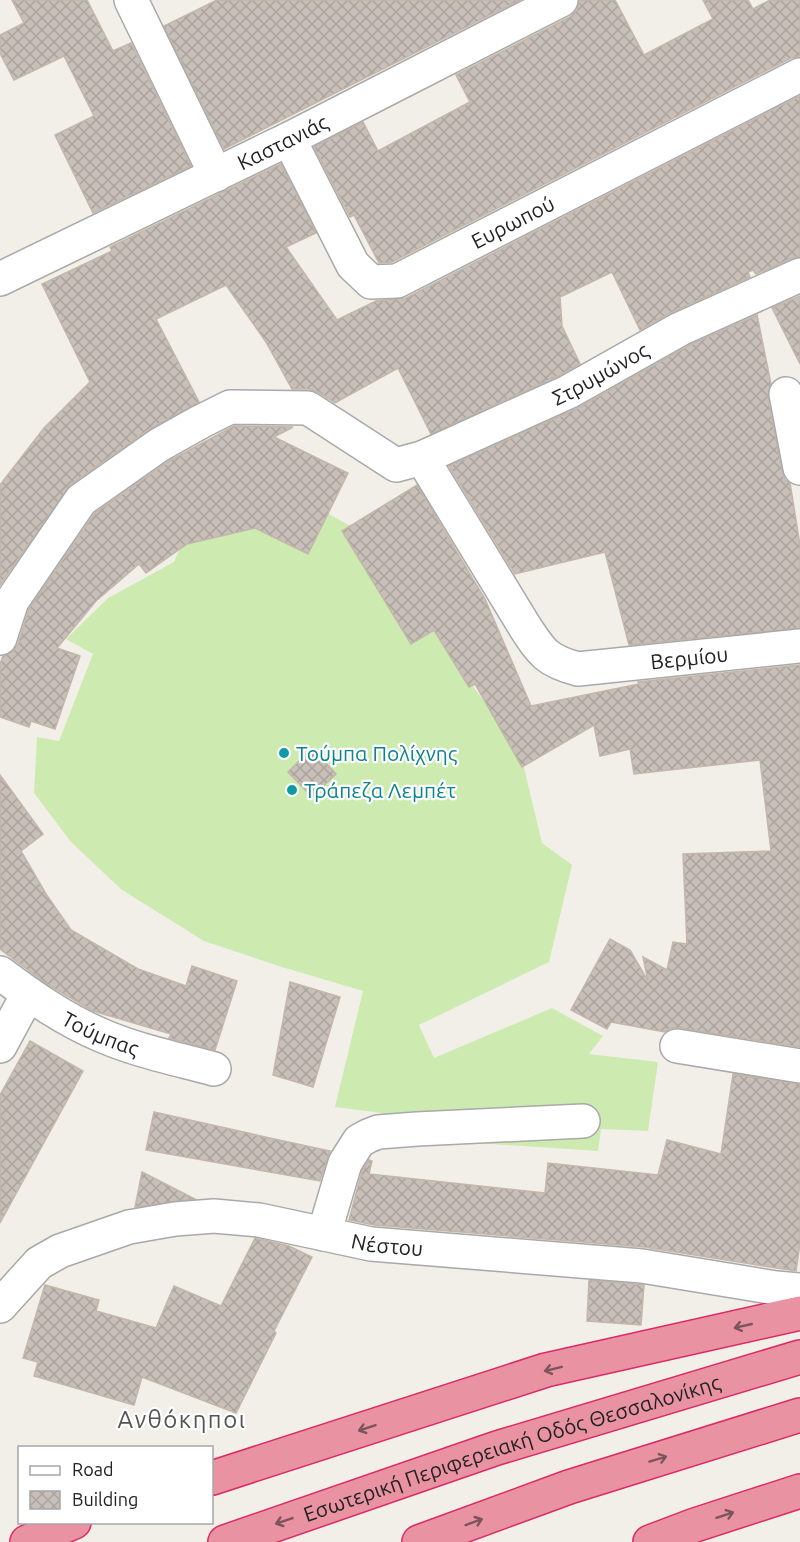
<svg xmlns="http://www.w3.org/2000/svg" width="800" height="1542" font-family="Ubuntu,sans-serif">
<style>
.grass{fill:#cdebb0}
.building{fill:url(#building-cross-hatch);stroke:#c4b6ab;stroke-width:1.5}
.lines{fill:none;stroke-linecap:round;stroke-linejoin:round}
.minor-casing{stroke:#a9a9a9;stroke-width:36}
.highway-casing{stroke:#dc2a67;stroke-width:36}
.minor{stroke:#fff;stroke-width:33}
.highway{stroke:#e892a2;stroke-width:33}
.oneway{stroke:#7b545c}
.culture-dot{fill:#0f9aa8;stroke:#fff;stroke-width:2}
.labels{text-anchor:middle;dominant-baseline:central;stroke-width:4.5;stroke-linejoin:round;paint-order:stroke}
.street-label{font-size:21px;fill:#222;stroke:#fff}
.culture-label{font-size:21px;fill:#0d838f;stroke:#fff;text-anchor:start}
.quarter-label{font-size:24px;letter-spacing:1.5px;fill:#555;stroke:#fff}
</style>
<defs>
<pattern id="building-cross-hatch" width="8" height="8" patternUnits="userSpaceOnUse" patternTransform="scale(1.5)"><rect width="8" height="8" fill="#c7bfb8"/><path d="M0 0l8 8M0 8l8-8" fill="none" stroke="#aba49e"/></pattern>
</defs>
<rect width="100%" height="100%" fill="#f2efe9"/>
<polygon class="grass" points="291,494 375,539 449,653 520,751 542,843 572,865 549,962 419,1025 434,1058 552,1008 603,1036 589,1054 658,1062 648,1131 601,1129 598,1151 402,1138 382,1113 335,1107 363,991 282,967 204,941 122,890 71,842 34,793 37,737 59,741 93,654 66,639 108,598 174,562 201,500"/>
<g class="building">
<polygon points="12,0 87,0 113,51 131,43 191,166 93,213 55,135 94,116 64,56 14,80 0,53 0,35 24,23"/>
<polygon points="217,0 520,0 224,149 164,26"/>
<polygon points="580,0 615,0 644,55 713,19 703,0 748,0 753,9 770,0 800,0 800,56 791,58 392,262 379,263 354,215 350,217 314,147 363,122 378,151 470,102 456,75 570,17 577,10"/>
<polygon points="800,96 800,257 792,258 756,274 753,270 748,272 750,277 672,312 640,330 612,272 560,297 562,326 580,364 560,375 431,434 398,368 335,403 318,392 308,389 292,389 266,342 226,285 156,319 199,402 148,430 70,485 0,585 0,485 44,428 90,382 42,284 112,251 110,247 281,164 316,233 286,247 337,320 376,301 406,298"/>
<polygon points="800,296 800,364 772,308"/>
<polygon points="757,315 771,384 768,397 782,471 785,480 790,483 800,545 800,628 629,645 605,552 515,574 449,466 576,409 688,346"/>
<polygon points="234,426 293,427 274,437 348,473 308,554 255,528 187,544 146,573 139,564 96,601 57,648 80,656 55,729 31,721 29,727 0,717 0,664 3,656 12,652 18,644 29,609 95,513 169,461"/>
<polygon points="417,485 485,599 531,706 639,684 638,682 800,665 800,1047 680,1028 671,1028 665,1032 611,1022 607,1029 571,1010 610,939 630,950 648,981 643,957 667,970 673,942 687,944 683,854 771,851 760,760 634,774 630,749 600,756 594,725 522,767 475,684 469,687 434,630 411,644 342,531"/>
<polygon points="312,748 336,774 312,797 288,772"/>
<polygon points="0,775 43,834 21,851 46,894 71,930 138,969 186,986 192,966 237,981 215,1050 169,1038 171,1034 93,1011 47,984 0,949"/>
<polygon points="290,982 340,997 313,1087 273,1075"/>
<polygon points="30,1041 83,1071 0,1223 0,1095"/>
<polygon points="733,1074 800,1084 800,1244 796,1271 644,1247 374,1225 349,1220 362,1171 369,1160 372,1161 369,1174 545,1193 548,1163 658,1175 667,1140 721,1154"/>
<polygon points="154,1112 279,1140 330,1151 320,1181 146,1150"/>
<polygon points="142,1172 195,1199 135,1207"/>
<polygon points="255,1238 289,1246 312,1257 274,1331 276,1333 236,1413 142,1377 134,1405 34,1376 38,1362 23,1358 45,1285 99,1300 96,1311 156,1328 174,1286 221,1306"/>
<polygon points="589,1280 644,1285 641,1325 587,1321"/>
</g>
<g class="lines">
<defs>
<g id="minor">
<polyline points="131,0 216,175"/>
<path id="s1" d="M289,139L353,265L371,282L397,281L800,75"/>
<path id="s2" d="M0,279L289,139L561,0"/>
<polyline points="786,394 800,468"/>
<path id="s3" d="M422,458L525,627C542,653 547,661 578,669L800,646"/>
<path id="s4" d="M0,638L12,601L81,500L159,445L200,422L230,407L308,408L396,465L422,458L568,392L680,329L800,275"/>
<path id="s5" d="M0,973C32,997 65,1020 103,1036C138,1051 177,1059 214,1069"/>
<polyline points="0,1046 28,994"/>
<polyline points="677,1046 800,1066"/>
<polyline points="324,1234 345,1163 359,1141 368,1136 378,1132 417,1129 583,1121"/>
<path id="s6" d="M0,1306L39,1263L60,1251L129,1227L175,1219L214,1216L259,1220L371,1244L642,1266L776,1288L800,1290"/>
</g>
<g id="highway">
<polyline points="212,1478 546,1370 800,1313"/>
<polyline points="27,1542 74,1522"/>
<path id="s7" d="M225,1542L497,1448L800,1357"/>
<polyline points="419,1542 569,1487 800,1415"/>
<polyline points="650,1542 695,1525 800,1491"/>
</g>
</defs>
<use href="#minor" class="minor-casing"/>
<use href="#highway" class="highway-casing"/>
<use href="#minor" class="minor"/>
<use href="#highway" class="highway"/>
</g>
<defs><path id="oneway-shaft" d="M-6 0H5M1.5-3L5.5 0L1.5 3" fill="none" stroke-width="1.6" stroke-linecap="round" stroke-linejoin="round" transform="scale(1.5)"/></defs>
<g class="oneway">
<use href="#oneway-shaft" transform="translate(743 1326) rotate(167)"/>
<use href="#oneway-shaft" transform="translate(553 1369) rotate(166)"/>
<use href="#oneway-shaft" transform="translate(367 1428) rotate(162)"/>
<use href="#oneway-shaft" transform="translate(658 1459) rotate(-17)"/>
<use href="#oneway-shaft" transform="translate(725 1515) rotate(-18)"/>
<use href="#oneway-shaft" transform="translate(284 1521) rotate(161)"/>
<use href="#oneway-shaft" transform="translate(474 1522) rotate(-20)"/>
</g>
<g class="culture-dot">
<circle cx="284" cy="753" r="6"/>
<circle cx="292" cy="790" r="6"/>
</g>
<g class="labels">
<g class="street-label">
<text stroke="none"><textPath href="#s2" startOffset="314">Καστανιάς</textPath></text>
<text stroke="none"><textPath href="#s1" startOffset="322">Ευρωπού</textPath></text>
<text stroke="none"><textPath href="#s4" startOffset="744">Στρυμώνος</textPath></text>
<text stroke="none"><textPath href="#s3" startOffset="380">Βερμίου</textPath></text>
<text stroke="none"><textPath href="#s5" startOffset="118">Τούμπας</textPath></text>
<text stroke="none"><textPath href="#s6" startOffset="417">Νέστου</textPath></text>
<text stroke="none"><textPath href="#s7" startOffset="302">Εσωτερική Περιφερειακή Οδός Θεσσαλονίκης</textPath></text>
</g>
<g class="culture-label">
<text x="296" y="753">Τούμπα Πολίχνης</text>
<text x="304" y="790">Τράπεζα Λεμπέτ</text>
</g>
<g class="quarter-label">
<text x="182" y="1419">Ανθόκηποι</text>
</g>
</g>
<rect x="18" y="1446" width="195" height="78" fill="#ffffff" stroke="#a7a7a7" stroke-width="1.5"/>
<rect x="30" y="1466" width="30" height="9" fill="#ffffff" stroke="#a7a7a7" stroke-width="1.5"/>
<text x="72" y="1476" font-size="18" fill="#222222">Road</text>
<rect x="30" y="1491" width="30" height="18" fill="url(#building-cross-hatch)" stroke="#a7a7a7" stroke-width="1.5"/>
<text x="72" y="1506" font-size="18" fill="#222222">Building</text>
</svg>
